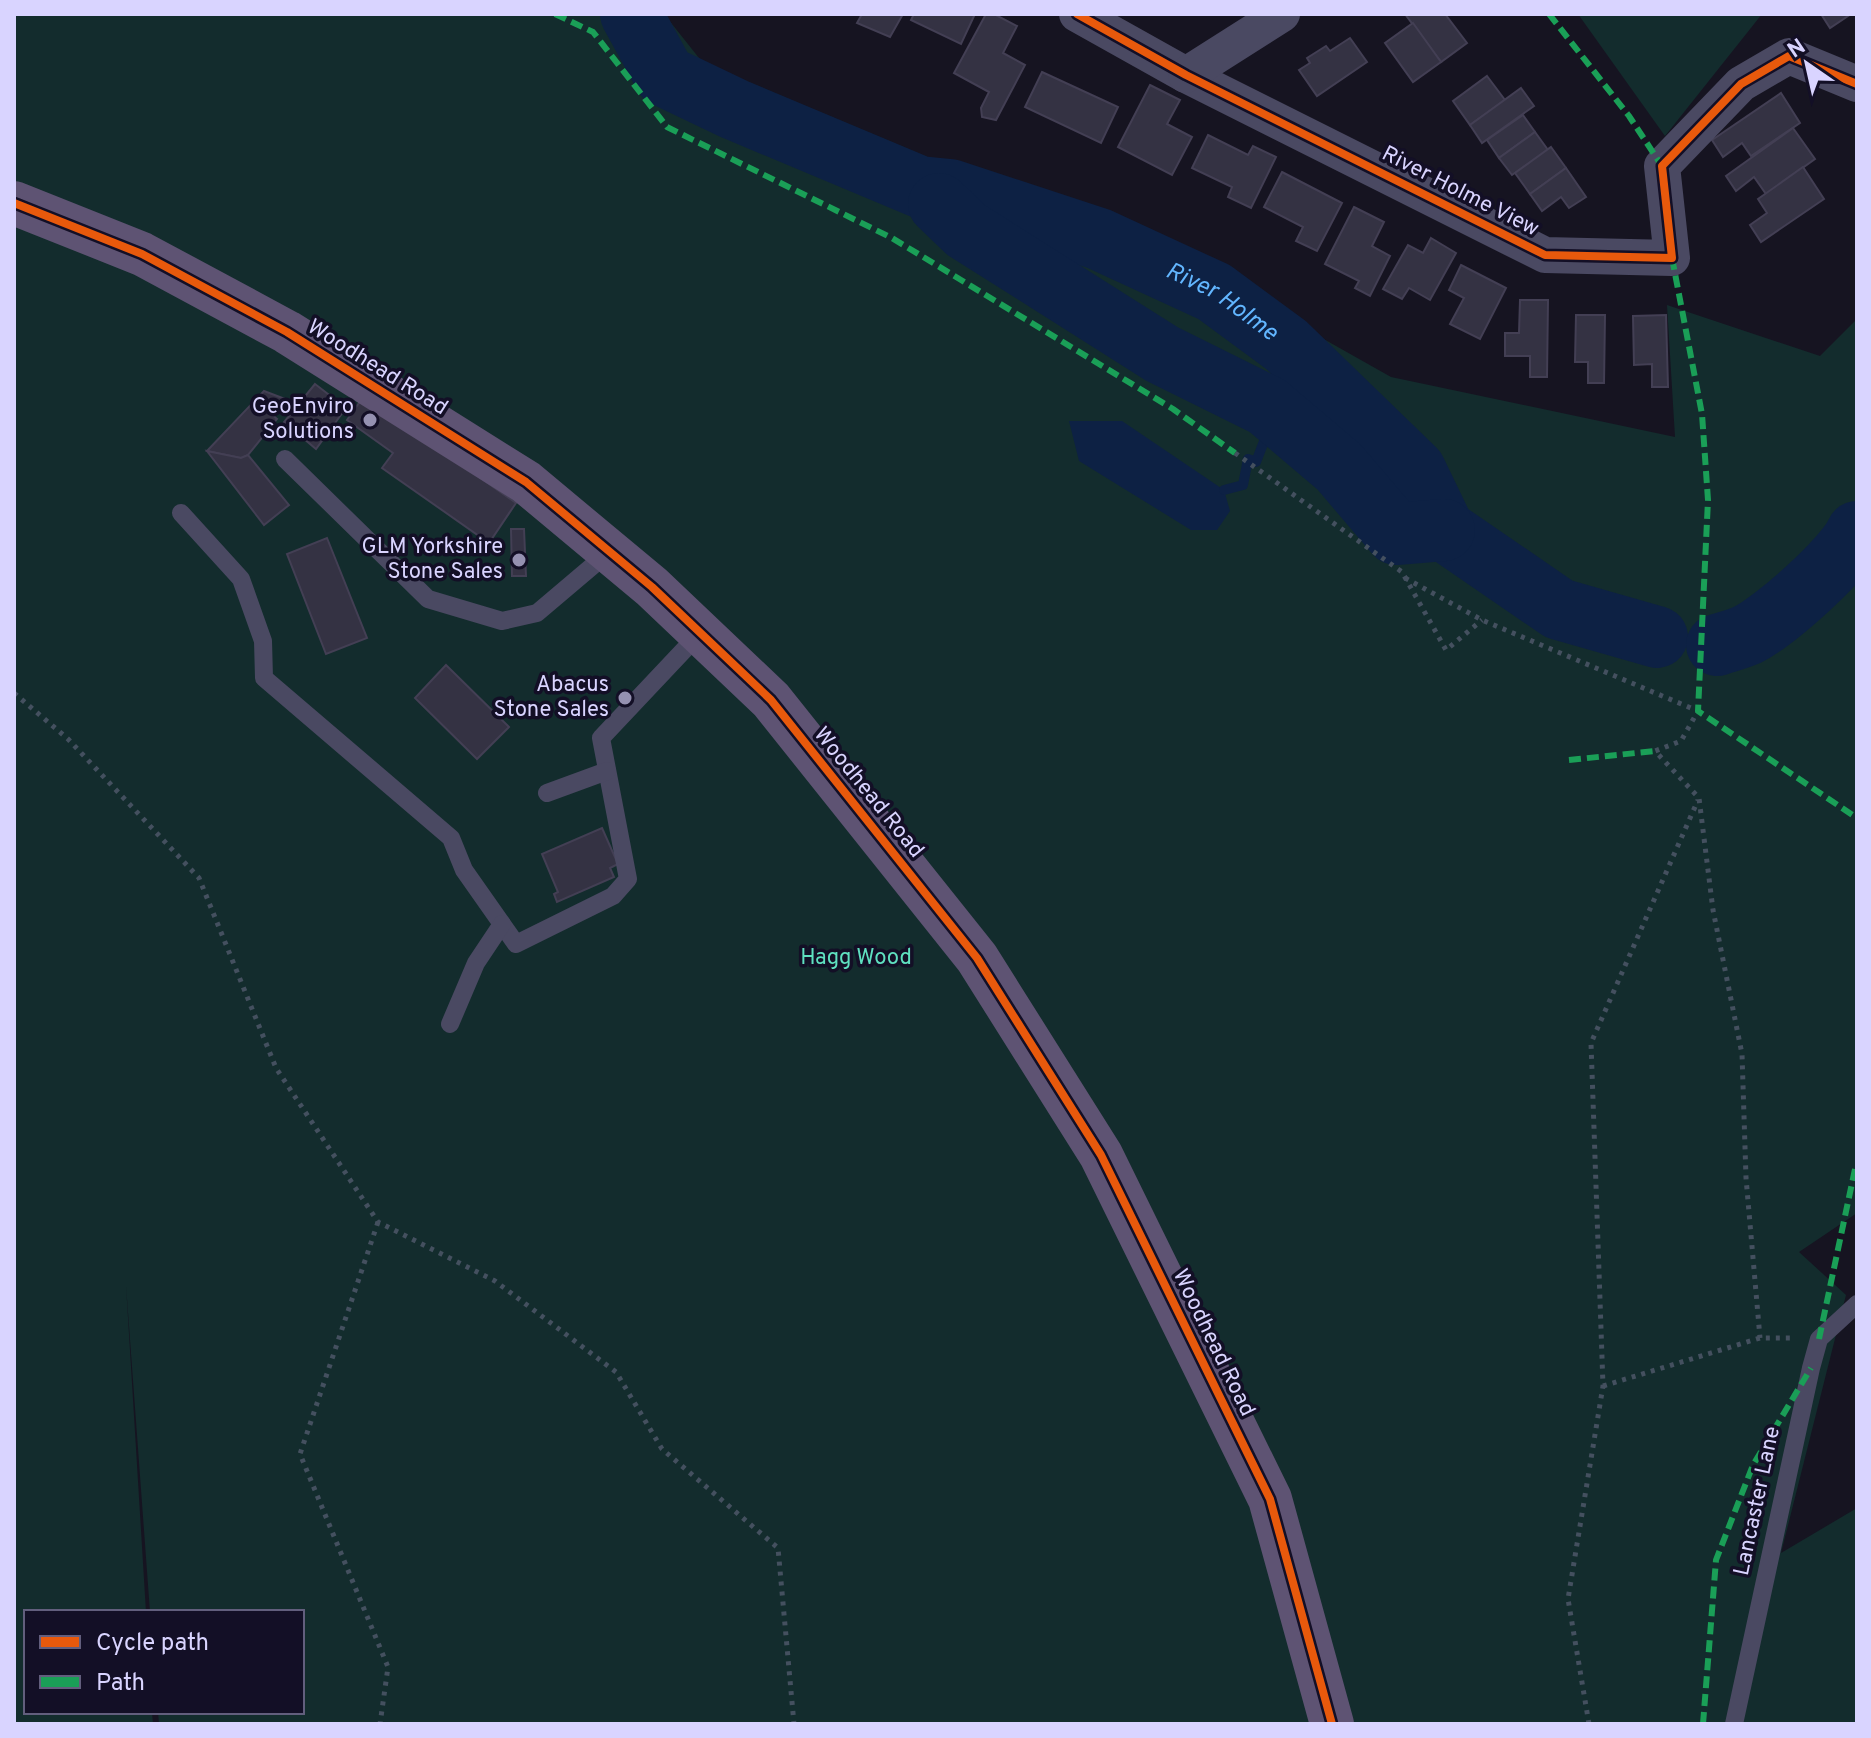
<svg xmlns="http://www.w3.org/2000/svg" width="1871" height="1738" font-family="Overpass,sans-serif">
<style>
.green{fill:#132c2d}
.water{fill:#0d2144}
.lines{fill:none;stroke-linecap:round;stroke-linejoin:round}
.stream{stroke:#0d2144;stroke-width:10}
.river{stroke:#0d2144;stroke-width:62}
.building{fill:#343243;stroke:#433f54;stroke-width:2}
.path{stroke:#44505f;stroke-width:5;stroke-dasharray:4 6;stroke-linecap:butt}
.service{stroke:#4a4962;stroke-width:18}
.minor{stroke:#4a4962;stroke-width:36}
.primary{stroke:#5e5373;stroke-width:44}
.quiet{stroke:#1a9f57;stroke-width:6;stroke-dasharray:12 6;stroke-linecap:butt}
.cycleway-casing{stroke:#130f26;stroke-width:13}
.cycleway{stroke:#e8590c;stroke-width:8}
.poi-dot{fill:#9591b1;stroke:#130f26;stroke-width:3}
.labels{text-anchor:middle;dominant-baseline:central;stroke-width:7;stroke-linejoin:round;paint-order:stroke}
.street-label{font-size:22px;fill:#d9d4ff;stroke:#130f26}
.poi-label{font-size:22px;fill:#d9d4ff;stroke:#130f26;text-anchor:end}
.park-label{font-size:22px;fill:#5fe0c0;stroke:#130f26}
.water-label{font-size:24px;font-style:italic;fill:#62b6ff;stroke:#130f26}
</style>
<rect width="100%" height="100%" fill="#161421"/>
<g class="green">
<polygon points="14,14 664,14 703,63 1214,277 1391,377 1675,437 1667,305 1820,356 1857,319 1857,1213 1799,1252 1846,1295 1781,1553 1857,1508 1857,1724 159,1724 158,1712 302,1712 302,1612 150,1612 126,1285 146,1612 26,1612 26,1712 152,1712 153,1724 14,1724"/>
<polygon points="1578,14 1762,14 1665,136"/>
</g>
<polygon class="water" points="1069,421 1122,421 1224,490 1230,511 1217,530 1191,530 1079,461"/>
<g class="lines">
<polyline class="stream" points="1224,490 1243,485 1248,459 1256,462 1275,413"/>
<g class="river">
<path id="s1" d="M631,14L665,76L734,109L920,187L950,190L1099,239L1214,292L1286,345L1415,470L1444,530L1559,609L1657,637"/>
<polyline points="939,204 966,230 1162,354 1267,406 1339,467 1396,534 1444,530"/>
<path d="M1717,645C1726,642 1738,639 1747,635C1775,621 1845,559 1857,532"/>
</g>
</g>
<g class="building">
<polygon points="862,14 903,14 890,37 857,23"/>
<polygon points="914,14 975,14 961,44 911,20"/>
<polygon points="986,14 994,14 1017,26 1003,53 1025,65 996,120 982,117 981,108 989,92 954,73"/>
<polygon points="1405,14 1445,14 1467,43 1441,62"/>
<polygon points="1821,14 1851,14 1830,28"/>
<polygon points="1413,23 1441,62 1413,82 1385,43"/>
<polygon points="1350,38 1367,62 1317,96 1299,70 1310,63 1307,58 1326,46 1330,51"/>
<polygon points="1042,72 1118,107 1101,143 1025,107"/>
<polygon points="1487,76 1505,100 1470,125 1453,101"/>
<polygon points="1150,85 1180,100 1167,124 1192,137 1172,175 1118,147"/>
<polygon points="1521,88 1534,106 1482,143 1470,125"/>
<polygon points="1781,93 1800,123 1751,156 1742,143 1723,157 1712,140"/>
<polygon points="1523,115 1535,132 1499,158 1487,140"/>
<polygon points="1793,128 1815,159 1766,194 1754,177 1736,191 1726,176"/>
<polygon points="1535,132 1548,150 1512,175 1499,158"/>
<polygon points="1208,135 1248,155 1253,146 1276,157 1251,208 1228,197 1232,187 1192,168"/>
<polygon points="1551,147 1566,168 1530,194 1515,173"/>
<polygon points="1803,167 1824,199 1761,242 1750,225 1767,213 1758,199"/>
<polygon points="1566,168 1586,197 1569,208 1561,197 1542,211 1530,194"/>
<polygon points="1282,172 1342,203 1317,251 1296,241 1303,227 1264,207"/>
<polygon points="1354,207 1384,222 1372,246 1390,256 1370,296 1355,288 1359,281 1325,264"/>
<polygon points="1431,238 1456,253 1430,300 1409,288 1402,299 1383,289 1408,245 1423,253"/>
<polygon points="1461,265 1506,288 1480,339 1450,324 1464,298 1449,290"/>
<polygon points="1520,300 1548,300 1547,377 1530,377 1530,356 1505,356 1505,333 1519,333"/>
<polygon points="1576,315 1605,315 1604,383 1588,383 1588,362 1575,362"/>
<polygon points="1666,315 1668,387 1652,387 1652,364 1634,365 1633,316"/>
<polygon points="315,384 346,408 316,449 284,422"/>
<polygon points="264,391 285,399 271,414 277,419 248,455 241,458 207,451"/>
<polygon points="364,396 516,503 489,543 382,468 393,453 347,420"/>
<polygon points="207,451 241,458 248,455 289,505 264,525"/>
<polygon points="511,529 524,529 526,576 512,576"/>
<polygon points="327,538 367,638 326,654 287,554"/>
<polygon points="446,665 509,727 477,759 415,698"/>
<polygon points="602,828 618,864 610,868 614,877 557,902 554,894 558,892 542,854"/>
</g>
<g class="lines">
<g class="path">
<polyline points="1235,453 1402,572 1446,650 1482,620"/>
<polyline points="1405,578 1482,620 1698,711 1681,741 1655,751 1699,798 1713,910 1742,1054 1746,1178 1760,1338"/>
<polyline points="14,693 68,739 199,878 276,1068 378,1222 495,1281 616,1372 662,1449 778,1548 794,1724"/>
<polyline points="378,1222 300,1454 388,1667 380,1724"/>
<polyline points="1603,1386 1760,1338 1791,1338"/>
<polyline points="1589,1724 1568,1599 1603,1386 1591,1043 1698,800"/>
</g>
<g class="service">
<polyline points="285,459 428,599 502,621 537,613 609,552"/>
<polyline points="181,513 241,579 263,641 264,678 451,838 464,870 516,944 613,896 628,879 601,738 700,633"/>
<polyline points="547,793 607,771"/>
<polyline points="450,1024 476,963 502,924"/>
<polyline points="1734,1724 1811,1368 1819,1339 1857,1304"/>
</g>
<g class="minor">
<polyline points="1077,14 1186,75 1545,255 1672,258 1662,166 1741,84 1789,56 1857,84"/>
<polyline points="1186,75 1282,14"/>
</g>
<polyline class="primary" points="14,203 142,254 287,332 526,482 652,587 771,700 977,958 1101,1155 1270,1499 1332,1724"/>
<g class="quiet">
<polyline points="555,14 593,32 667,127 892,238 1173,409 1235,453"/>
<polyline points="1549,14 1629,116 1662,166"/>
<polyline points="1672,258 1702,414 1708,500 1698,711 1857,818"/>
<polyline points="1569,760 1655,751"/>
<polyline points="1819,1339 1855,1169"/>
<polyline points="1703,1724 1716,1560 1753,1465 1811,1368"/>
</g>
<defs>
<g id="cycleway">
<polyline points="1077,14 1186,75 1545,255 1672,258 1662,166 1741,84 1789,56 1857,84"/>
<polyline points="14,203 142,254 287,332 526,482 652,587 771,700 977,958 1101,1155 1270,1499 1332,1724"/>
</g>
</defs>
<use href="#cycleway" class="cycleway-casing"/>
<use href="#cycleway" class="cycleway"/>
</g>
<g class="poi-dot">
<circle cx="370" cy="420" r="8"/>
<circle cx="519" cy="560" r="8"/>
<circle cx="625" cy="698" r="8"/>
</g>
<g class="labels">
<g class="street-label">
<text transform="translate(1460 192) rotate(27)">River Holme View</text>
<text transform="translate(377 368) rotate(32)">Woodhead Road</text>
<text transform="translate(868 793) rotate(51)">Woodhead Road</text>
<text transform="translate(1213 1343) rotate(64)">Woodhead Road</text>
<text transform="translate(1758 1501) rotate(-78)">Lancaster Lane</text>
</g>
<g class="poi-label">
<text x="354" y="407">GeoEnviro<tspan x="354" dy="25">Solutions</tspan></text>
<text x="503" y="547">GLM Yorkshire<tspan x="503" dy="25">Stone Sales</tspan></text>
<text x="609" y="685">Abacus<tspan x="609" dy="25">Stone Sales</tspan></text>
</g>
<g class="park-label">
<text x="856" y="958">Hagg Wood</text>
</g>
<g class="water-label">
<text stroke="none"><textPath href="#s1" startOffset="674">River Holme</textPath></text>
</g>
</g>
<rect width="1871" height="1738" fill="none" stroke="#d9d4ff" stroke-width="32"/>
<rect x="24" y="1610" width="280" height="104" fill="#130f26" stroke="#625e7d" stroke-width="2"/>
<rect x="40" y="1636" width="40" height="12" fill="#e8590c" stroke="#625e7d" stroke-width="2"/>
<text x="96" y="1650" font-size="24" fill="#d9d4ff">Cycle path</text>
<rect x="40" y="1676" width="40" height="12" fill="#1a9f57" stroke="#625e7d" stroke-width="2"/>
<text x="96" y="1690" font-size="24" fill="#d9d4ff">Path</text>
<g transform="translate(1807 64) rotate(326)" stroke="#130f26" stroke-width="6" paint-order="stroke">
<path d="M0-6L14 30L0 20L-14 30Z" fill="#d9d4ff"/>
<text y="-12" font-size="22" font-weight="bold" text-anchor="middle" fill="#d9d4ff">N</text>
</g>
</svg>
